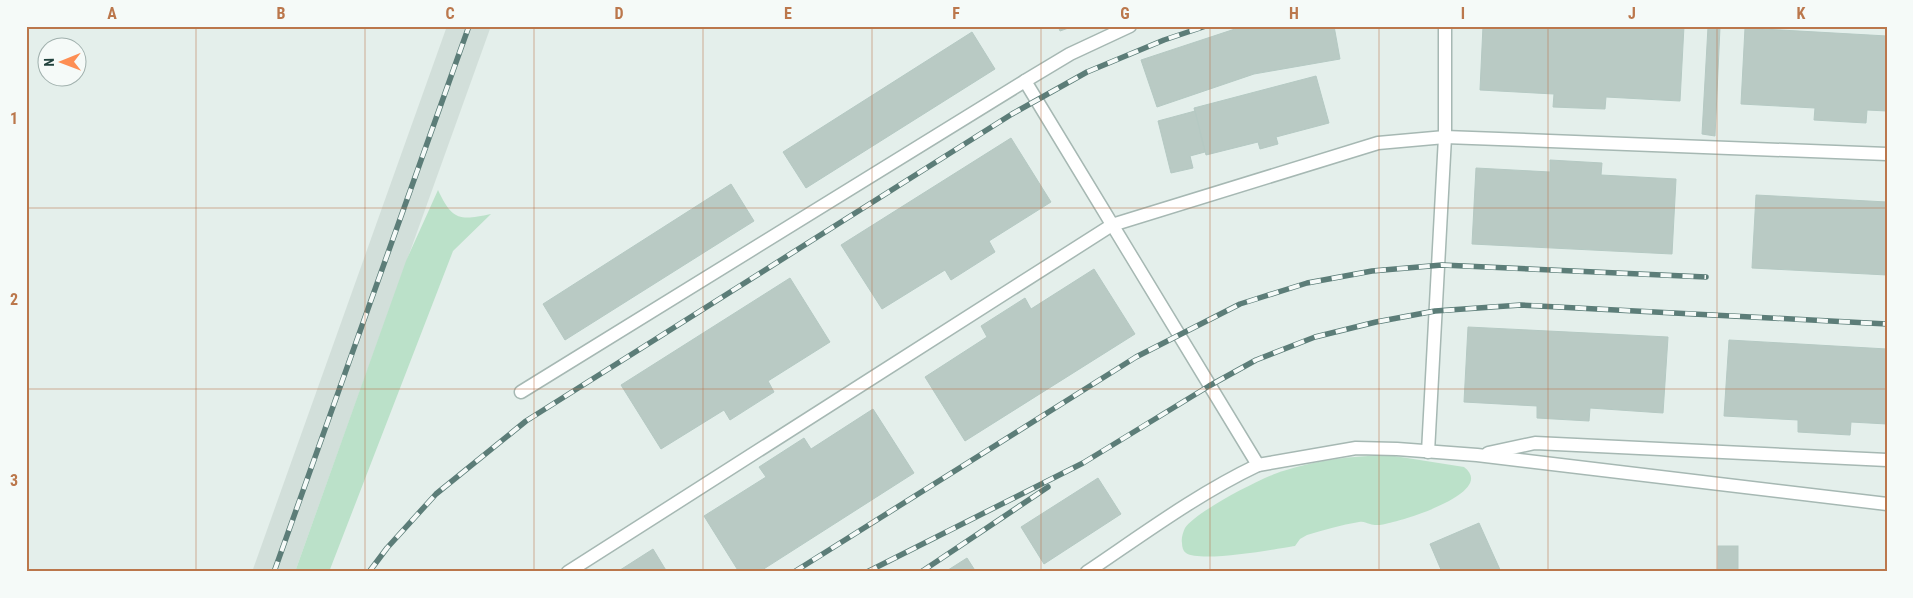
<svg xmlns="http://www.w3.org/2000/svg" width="1913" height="598" font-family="'Roboto Condensed',sans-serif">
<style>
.built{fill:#d2dfda}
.green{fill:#bbe1c9}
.building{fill:#b9cac4;stroke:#b5c9c3}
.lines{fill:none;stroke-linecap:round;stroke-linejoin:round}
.lane-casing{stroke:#a6b8b3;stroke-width:15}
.lane{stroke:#fff;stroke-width:12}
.rail-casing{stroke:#5c7d78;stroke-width:5.5}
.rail{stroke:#f5faf8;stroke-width:4;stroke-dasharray:11;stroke-linecap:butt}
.grid{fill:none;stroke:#bb774c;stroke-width:1;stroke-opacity:0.55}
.neatline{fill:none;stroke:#bb774c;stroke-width:2}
.grid-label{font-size:16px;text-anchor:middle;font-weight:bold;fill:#bb774c}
</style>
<rect width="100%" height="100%" fill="#e4efeb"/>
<polygon class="built" points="447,26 491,26 295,572 252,572"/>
<g class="green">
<path d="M438,190C452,220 459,221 491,214L453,251L329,572H295L406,261Z"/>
<path d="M1388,455L1464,467C1497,492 1405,520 1389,523C1383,525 1375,526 1370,524C1365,523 1364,521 1359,522C1341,525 1324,530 1307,535L1300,539L1295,546C1275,549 1201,563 1186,553C1183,551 1182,547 1182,543C1181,539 1183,532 1185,528C1195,512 1263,477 1283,471C1317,460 1352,456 1388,455Z"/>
</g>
<g class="building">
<polygon points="1058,26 1074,26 1060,31"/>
<polygon points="1244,26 1334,26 1340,59 1254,74 1157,107 1141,60"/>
<polygon points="1483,26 1684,26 1680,101 1606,97 1605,109 1553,107 1554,94 1480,90"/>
<polygon points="1708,27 1720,27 1715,136 1702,134"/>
<polygon points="1745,28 1887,36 1887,111 1867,110 1866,123 1814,120 1815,108 1741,104"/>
<polygon points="972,32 995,69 806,188 783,152"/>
<polygon points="1316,76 1329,123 1276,137 1278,144 1260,149 1258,142 1206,155 1194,108"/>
<polygon points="1195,111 1205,152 1190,156 1193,168 1171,173 1158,121"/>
<polygon points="1011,138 1051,202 989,241 995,252 951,280 945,270 882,309 841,245"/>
<polygon points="1550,160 1602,163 1601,175 1676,179 1672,254 1472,244 1476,168 1550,172"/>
<polygon points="731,184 754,221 565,340 543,304"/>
<polygon points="1756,195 1887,202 1887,275 1752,268"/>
<polygon points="1094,269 1135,334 965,441 925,377 987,337 981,326 1025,298 1031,309"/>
<polygon points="790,278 830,342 768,381 774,392 730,420 724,410 661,449 621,385"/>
<polygon points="1468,327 1668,337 1663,413 1590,408 1589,421 1537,418 1537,406 1464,402"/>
<polygon points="1729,340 1887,349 1887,424 1851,422 1850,435 1798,432 1798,420 1724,416"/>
<polygon points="873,409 914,473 759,572 739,572 704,516 766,477 759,467 804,438 811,449"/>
<polygon points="1098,478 1121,514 1044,564 1021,527"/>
<polygon points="1479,523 1501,572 1442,572 1430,544"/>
<rect x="1718" y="546" width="20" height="26"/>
<polygon points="653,549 667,572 617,572"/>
<polygon points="967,558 976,572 945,572"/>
</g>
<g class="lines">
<defs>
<g id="lane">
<polyline points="1130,26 1070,54 1025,81 1258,465 1356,448 1397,449 1477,455 1887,504"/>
<polyline points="521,392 1025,81"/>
<polyline points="1428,452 1445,137 1445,26"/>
<polyline points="1488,453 1535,443 1887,460"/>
<polyline points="568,572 1112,225 1378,143 1445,137 1887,154"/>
<path d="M1087,572C1142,535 1197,494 1258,465"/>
</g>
</defs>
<use href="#lane" class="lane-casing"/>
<use href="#lane" class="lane"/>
<defs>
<g id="rail">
<polyline points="274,572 469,26"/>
<polyline points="369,572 387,548 436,494 526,421 1012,114 1087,72 1164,40 1206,26"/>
<polyline points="794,572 1136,357 1240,304 1307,283 1372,271 1442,265 1706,277"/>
<polyline points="867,572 1083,463 1209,386 1256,360 1315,337 1376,322 1435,311 1521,305 1887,324"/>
<polyline points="921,572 1048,487"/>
</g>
</defs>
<use href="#rail" class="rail-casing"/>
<use href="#rail" class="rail"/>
</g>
<path class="grid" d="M196,26V572M365,26V572M534,26V572M703,26V572M872,26V572M1041,26V572M1210,26V572M1379,26V572M1548,26V572M1717,26V572M26,208H1887M26,389H1887"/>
<rect width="1913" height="598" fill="none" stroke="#f5faf8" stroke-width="55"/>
<g transform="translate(62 62) rotate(269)"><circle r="24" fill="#f5faf8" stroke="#a0b0ad"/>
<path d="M0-4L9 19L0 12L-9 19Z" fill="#fd8e53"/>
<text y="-8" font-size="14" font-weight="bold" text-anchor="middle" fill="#21423d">N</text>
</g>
<rect x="28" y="28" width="1858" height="542" class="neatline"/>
<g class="grid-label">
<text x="112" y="19">A</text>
<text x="281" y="19">B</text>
<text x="450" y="19">C</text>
<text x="619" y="19">D</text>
<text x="788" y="19">E</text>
<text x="956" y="19">F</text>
<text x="1125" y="19">G</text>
<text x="1294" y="19">H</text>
<text x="1463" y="19">I</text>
<text x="1632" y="19">J</text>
<text x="1801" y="19">K</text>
<text x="14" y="124">1</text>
<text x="14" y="305">2</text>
<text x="14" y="486">3</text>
</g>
</svg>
